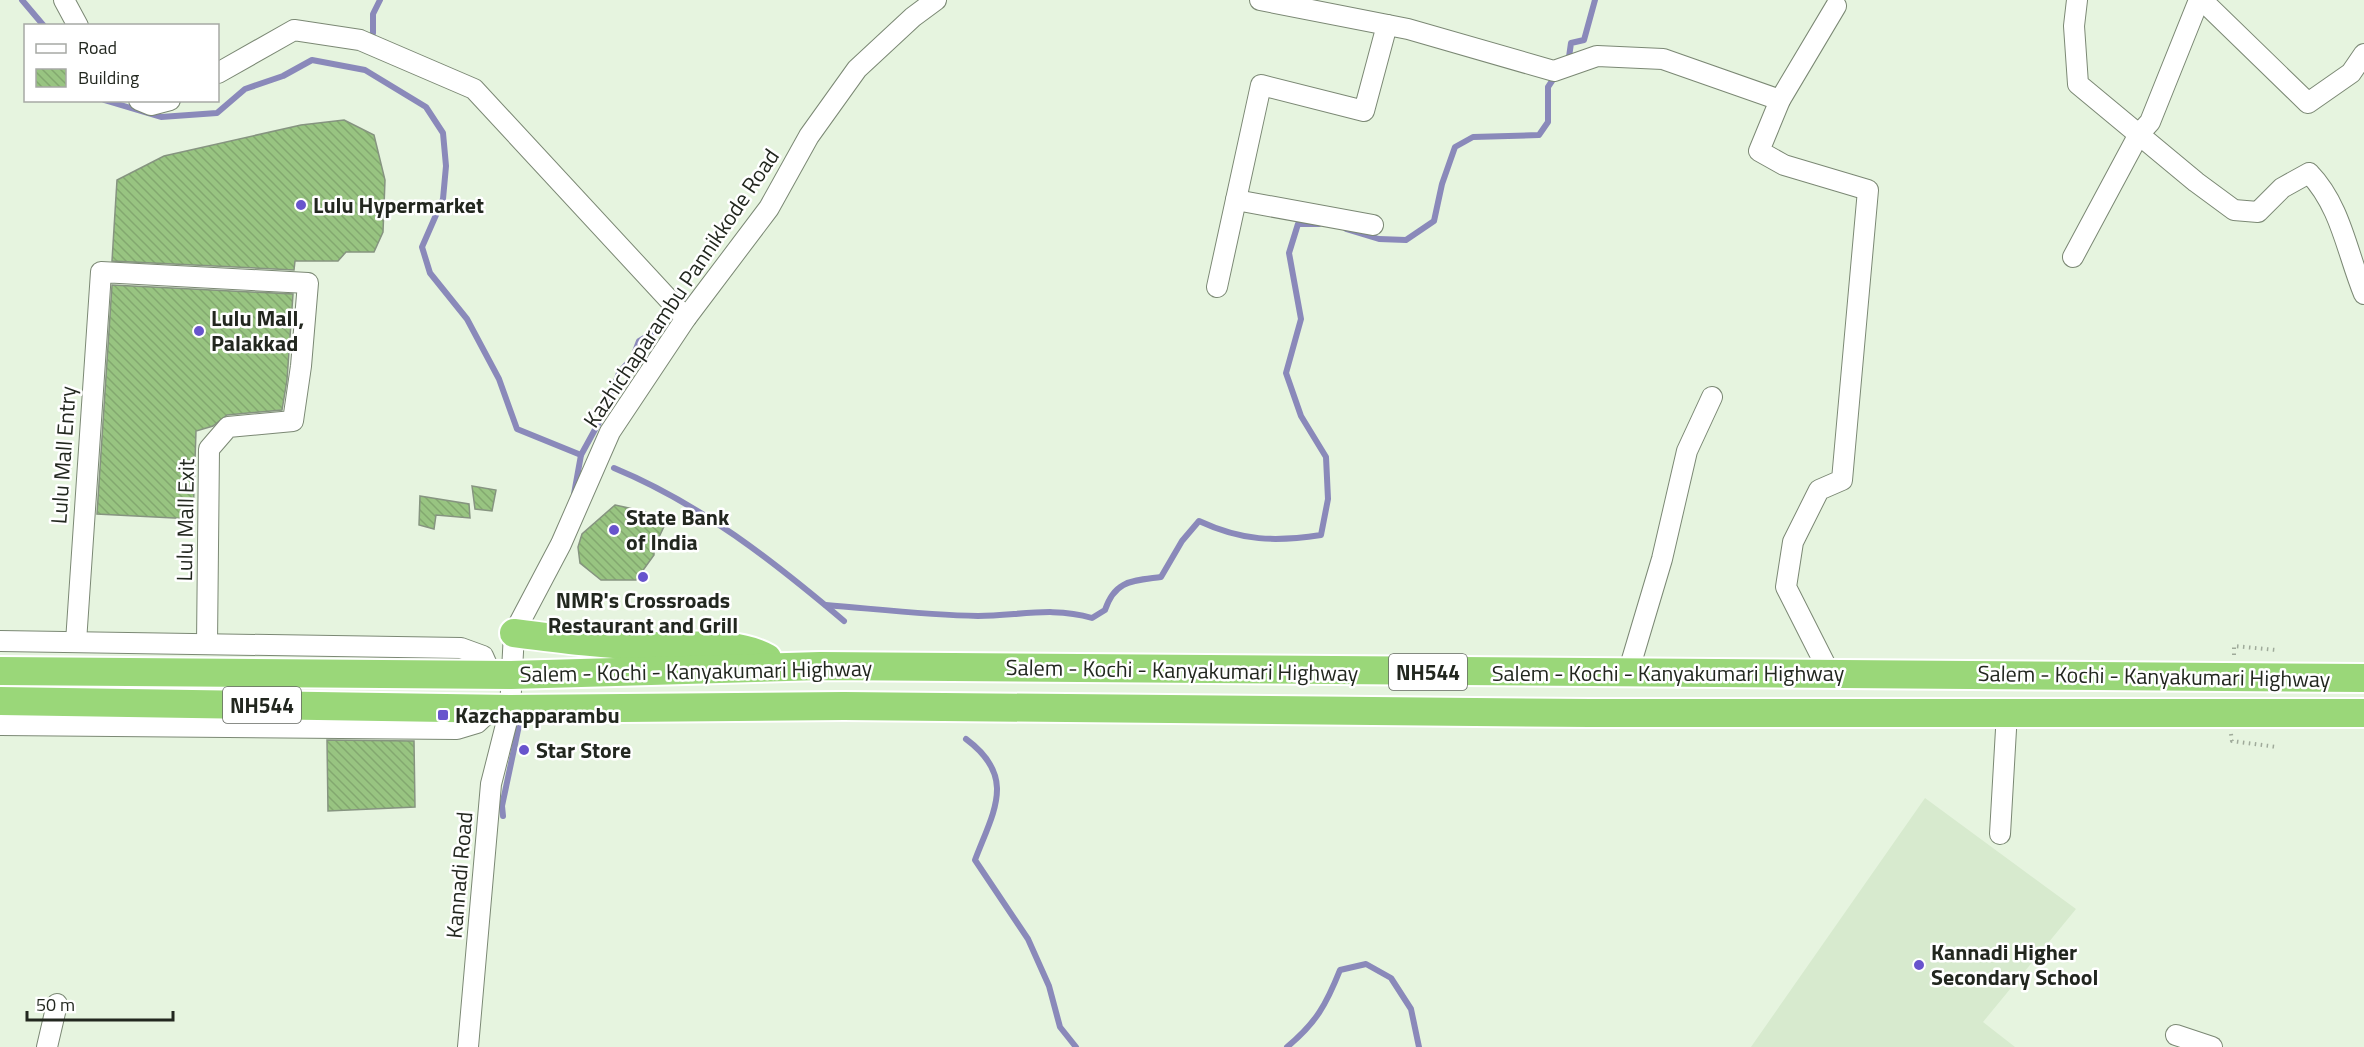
<svg xmlns="http://www.w3.org/2000/svg" width="2364" height="1047" font-family="'Titillium Web',sans-serif">
<style>
.built{fill:#d7eace}
.lines{fill:none;stroke-linecap:round;stroke-linejoin:round}
.stream{stroke:#8a89ba;stroke-width:6}
.building{fill:url(#building-back-hatch);stroke:#869480;stroke-width:1.5}
.minor-casing{stroke:#7b8874;stroke-width:22}
.highway-casing{stroke:#fff;stroke-width:32}
.path{stroke:#9faa9a;stroke-width:4;stroke-dasharray:1.5 4.5;stroke-linecap:butt}
.minor{stroke:#fff;stroke-width:20}
.highway{stroke:#9ad779;stroke-width:28}
.poi-dot{fill:#6854cd;stroke:#fff;stroke-width:2}
.labels{text-anchor:middle;dominant-baseline:central;stroke-width:5;stroke-linejoin:round;paint-order:stroke}
.shield{fill:#fff;stroke:#646862;stroke-width:1.5}
.shield-label{font-size:21px;font-weight:bold;fill:#22271f}
.poi-label{font-size:22px;font-weight:bold;fill:#22271f;stroke:#fff;text-anchor:start}
.street-label{font-size:22px;fill:#22271f;stroke:#fff}
</style>
<defs>
<pattern id="building-back-hatch" width="6" height="6" patternUnits="userSpaceOnUse" patternTransform="scale(1.5)"><rect width="6" height="6" fill="#98c481"/><path d="M-1 5l2 2M0 0l6 6M5-1l2 2" fill="none" stroke="#83a86f"/></pattern>
</defs>
<rect width="100%" height="100%" fill="#e6f4df"/>
<polygon class="built" points="1925,798 2076,909 1983,1022 2015,1047 1751,1047"/>
<g class="lines">
<g class="stream">
<polyline points="22,0 44,26"/>
<polyline points="373,33 373,14 380,0"/>
<polyline points="1565,61 1569,57 1571,43 1584,40 1595,0"/>
<polyline points="104,100 161,117 217,113 245,89 283,76 312,60 365,70 426,107 443,133 446,166 443,199 422,247 430,273 467,319 499,379 517,429 581,455"/>
<polyline points="1346,229 1379,239 1406,240 1434,221 1442,184 1455,147 1473,137 1539,135 1548,122 1548,87 1554,78"/>
<path d="M614,468C701,504 773,561 844,621"/>
<polyline points="574,494 581,455 603,415 619,373 633,357 639,341 651,334"/>
<path d="M826,605C876,609 927,615 978,616C1017,616 1053,606 1092,618L1105,610C1115,580 1132,581 1161,577L1182,541L1199,521C1242,541 1275,542 1321,535L1328,499L1326,457L1301,416L1286,373L1301,319L1289,253L1298,224H1319"/>
<path d="M966,739C1017,777 994,810 975,860L1028,939L1049,986L1060,1027L1076,1047"/>
<polyline points="503,816 502,806 521,716"/>
<path d="M1287,1047C1316,1023 1326,1005 1340,970L1366,964L1391,978L1411,1009L1419,1047"/>
</g>
</g>
<g class="building">
<polygon points="344,120 374,135 385,180 383,232 374,252 346,252 338,261 295,261 294,270 112,261 117,180 164,156 301,125"/>
<polygon points="112,285 293,294 287,380 282,410 227,415 213,426 196,431 193,519 97,514"/>
<polygon points="472,486 496,490 492,511 475,509"/>
<polygon points="420,496 469,504 470,518 436,515 434,529 419,525"/>
<polygon points="615,505 643,511 666,522 654,548 654,555 636,580 601,580 580,563 578,547 582,534"/>
<polygon points="327,740 414,741 415,807 328,811"/>
</g>
<g class="lines">
<defs>
<g id="minor">
<polyline points="64,0 78,26"/>
<polyline points="1260,0 1408,29 1554,71 1597,56 1663,59 1780,100"/>
<path d="M2077,0L2074,26L2078,84L2196,182L2234,210L2258,212L2282,188L2309,173C2341,206 2347,253 2364,294"/>
<polyline points="2202,0 2308,103 2351,73 2364,54"/>
<polyline points="218,73 294,30 360,40 474,89 686,318"/>
<polyline points="139,100 151,105 170,100"/>
<polyline points="1236,200 1373,225"/>
<polyline points="2073,257 2139,134 2150,122 2199,0"/>
<polyline points="1217,287 1261,85 1364,111 1387,25"/>
<polyline points="0,641 461,648 483,656 491,674"/>
<polyline points="76,642 101,272 308,283 301,366 293,421 228,427 209,449 207,644"/>
<polyline points="1829,672 1786,587 1793,542 1819,490 1842,480 1868,190 1784,165 1759,151 1780,100 1836,6"/>
<polyline points="1628,673 1662,559 1687,451 1712,397"/>
<polyline points="0,725 457,729 477,723 493,708"/>
<polyline points="2000,834 2007,712"/>
<polyline points="2176,1035 2212,1047"/>
<polyline points="47,1047 57,1004"/>
<polyline points="468,1047 491,784 510,709 514,633 561,544 610,432 686,318 769,208 809,136 857,69 913,17 936,0"/>
</g>
<g id="highway">
<path d="M514,633C560,639 606,645 653,646C689,647 735,640 767,658"/>
<polyline points="0,671 511,675 820,666 2364,678"/>
<polyline points="0,701 510,709 844,706 1590,713 2364,713"/>
</g>
</defs>
<use href="#minor" class="minor-casing"/>
<use href="#highway" class="highway-casing"/>
<g class="path">
<polyline points="2234,655 2234,646 2276,650"/>
<polyline points="2231,734 2232,741 2277,747"/>
</g>
<use href="#minor" class="minor"/>
<use href="#highway" class="highway"/>
</g>
<g class="poi-dot">
<circle cx="301" cy="205" r="6"/>
<circle cx="199" cy="331" r="6"/>
<circle cx="614" cy="530" r="6"/>
<circle cx="643" cy="577" r="6"/>
<rect x="437" y="709" width="12" height="12" rx="3"/>
<circle cx="524" cy="750" r="6"/>
<circle cx="1919" cy="965" r="6"/>
</g>
<g class="labels">
<g class="shield">
<rect x="1389" y="654" width="78" height="36" rx="4.5"/>
<rect x="223" y="687" width="78" height="36" rx="4.5"/>
</g>
<g class="shield-label">
<text x="1428" y="672">NH544</text>
<text x="262" y="705">NH544</text>
</g>
<g class="poi-label">
<text x="313" y="205">Lulu Hypermarket</text>
<text x="211" y="318">Lulu Mall,<tspan x="211" dy="25">Palakkad</tspan></text>
<text x="626" y="517">State Bank<tspan x="626" dy="25">of India</tspan></text>
<text x="643" y="600" text-anchor="middle">NMR's Crossroads<tspan x="643" dy="25">Restaurant and Grill</tspan></text>
<text x="455" y="715">Kazchapparambu</text>
<text x="536" y="750">Star Store</text>
<text x="1931" y="952">Kannadi Higher<tspan x="1931" dy="25">Secondary School</tspan></text>
</g>
<g class="street-label">
<text transform="translate(681 288) rotate(-56)">Kazhichaparambu Pannikkode Road</text>
<text transform="translate(63 455) rotate(-86)">Lulu Mall Entry</text>
<text transform="translate(185 520) rotate(-89)">Lulu Mall Exit</text>
<text transform="translate(1182 670) rotate(1)">Salem - Kochi - Kanyakumari Highway</text>
<text transform="translate(696 671) rotate(-1)">Salem - Kochi - Kanyakumari Highway</text>
<text x="1668" y="673">Salem - Kochi - Kanyakumari Highway</text>
<text transform="translate(2154 676) rotate(1)">Salem - Kochi - Kanyakumari Highway</text>
<text transform="translate(459 875) rotate(-85)">Kannadi Road</text>
</g>
</g>
<rect x="24" y="24" width="195" height="78" fill="#ffffff" stroke="#a7a9a5" stroke-width="1.5"/>
<rect x="36" y="44" width="30" height="9" fill="#ffffff" stroke="#a7a9a5" stroke-width="1.5"/>
<text x="78" y="54" font-size="18" fill="#22271f">Road</text>
<rect x="36" y="69" width="30" height="18" fill="url(#building-back-hatch)" stroke="#a7a9a5" stroke-width="1.5"/>
<text x="78" y="84" font-size="18" fill="#22271f">Building</text>
<path d="M27 1011v9h146v-9" fill="none" stroke="#22271f" stroke-width="3"/>
<text x="36" y="1011" font-size="18" fill="#22271f" stroke="#ffffff" stroke-width="4.5" paint-order="stroke">50 m</text>
</svg>
